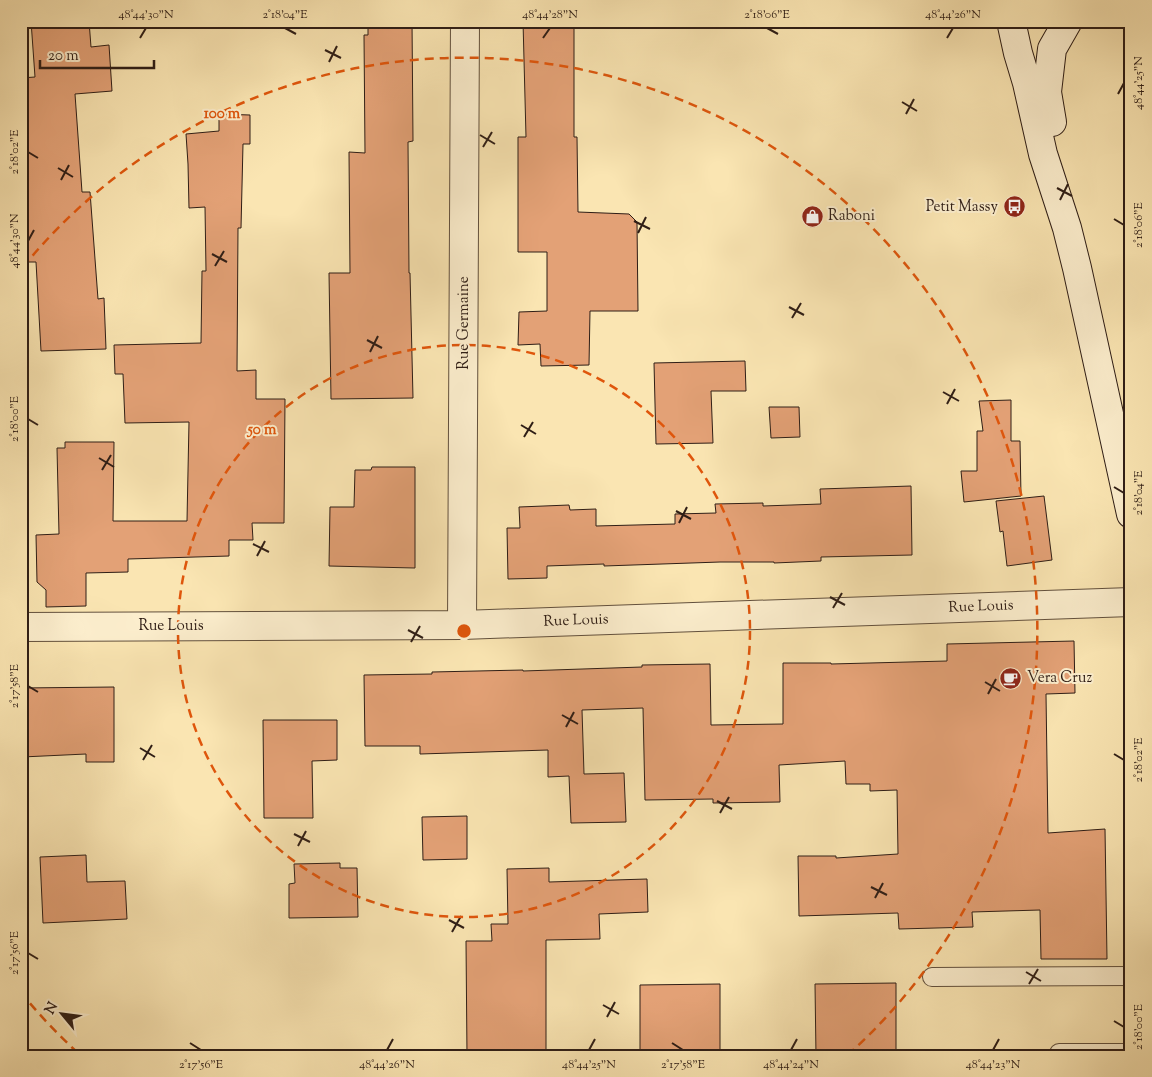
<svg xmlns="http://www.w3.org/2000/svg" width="1152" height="1077" font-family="'Sorts Mill Goudy',serif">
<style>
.building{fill:#e3a176;stroke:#2f1e16}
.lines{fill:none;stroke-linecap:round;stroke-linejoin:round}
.lane-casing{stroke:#62503d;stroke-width:20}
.street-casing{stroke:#62503d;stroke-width:30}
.secondary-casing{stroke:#2f1e16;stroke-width:30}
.lane{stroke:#fceecd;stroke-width:18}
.street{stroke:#fceecd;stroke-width:28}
.secondary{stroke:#fceecd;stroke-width:28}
.ticks{fill:none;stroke:#2f1e16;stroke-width:2}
.ring{fill:none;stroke:#df560c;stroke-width:2.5;stroke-dasharray:9 6}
.labels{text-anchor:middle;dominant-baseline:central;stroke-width:4;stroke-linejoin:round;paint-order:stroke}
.poi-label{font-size:15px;fill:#2f1e16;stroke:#fceecd;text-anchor:start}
.street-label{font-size:15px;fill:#2f1e16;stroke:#fceecd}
.centre{fill:#df560c;stroke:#fceecd;stroke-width:2.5}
.ring-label{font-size:15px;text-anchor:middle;font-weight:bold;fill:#df560c;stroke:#fceecd;stroke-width:4;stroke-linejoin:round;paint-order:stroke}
.neatline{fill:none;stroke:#2f1e16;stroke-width:2}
.ticks-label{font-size:12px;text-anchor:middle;fill:#2f1e16}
</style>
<rect width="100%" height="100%" fill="#fae5b2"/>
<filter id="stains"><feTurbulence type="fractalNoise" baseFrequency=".004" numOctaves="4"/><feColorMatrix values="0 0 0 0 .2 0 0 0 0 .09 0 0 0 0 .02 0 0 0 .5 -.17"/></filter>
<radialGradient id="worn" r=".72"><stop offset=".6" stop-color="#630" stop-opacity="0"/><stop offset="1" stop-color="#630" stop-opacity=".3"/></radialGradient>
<g class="building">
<polygon points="31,21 89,21 91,47 109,45 112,91 75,94 82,192 90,192 98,299 104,298 106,349 41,351 36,262 26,262 21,202 21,78 35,77"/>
<polygon points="368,21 412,21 413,141 408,142 409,273 410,273 413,398 331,399 329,273 350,273 349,152 365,153 364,35 368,35"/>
<polygon points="523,21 571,21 571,25 574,25 574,137 577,137 578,212 629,214 637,222 638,311 590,311 589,365 541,366 540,344 518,345 519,312 547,311 547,252 518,252 518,137 526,137"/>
<polygon points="219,114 250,115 250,144 243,144 241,228 238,228 237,371 256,370 256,399 285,399 284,523 252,523 253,540 229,540 229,556 128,559 128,572 86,573 86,606 46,607 46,590 37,582 36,535 59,534 57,448 65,448 65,442 114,442 113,521 187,521 189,422 125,423 123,374 115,374 114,345 201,343 202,271 206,271 205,207 189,208 188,164 186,134 219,131"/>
<polygon points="745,361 746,391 711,391 713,443 656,444 654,363"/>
<polygon points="1011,400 1011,441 1020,441 1021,496 964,502 961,471 977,471 977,431 983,431 979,401"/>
<polygon points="769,407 799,407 800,437 771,438"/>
<polygon points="372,467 415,467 415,568 329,566 330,507 354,507 355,470 371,470"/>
<polygon points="911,486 912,555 821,557 821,561 774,563 774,562 720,562 604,566 604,564 547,566 547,578 508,579 507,528 520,528 519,507 569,505 570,510 596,509 596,526 675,524 675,514 716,513 715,504 763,503 763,506 821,504 820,489"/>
<polygon points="1044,496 1052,560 1007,566 1003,531 1000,532 996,501"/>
<polygon points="1074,641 1075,693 1046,694 1048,833 1105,829 1107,959 1041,959 1040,910 972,912 973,927 899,929 898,913 799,916 798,856 836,856 836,858 898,854 897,790 870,791 870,784 846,784 845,761 779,765 780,802 713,803 713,799 645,800 643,708 582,710 584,774 624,773 626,822 571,823 569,776 548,777 548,750 420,754 420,746 365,746 364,675 432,674 432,672 523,670 523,671 642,667 642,665 710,664 711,725 783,724 783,663 831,663 831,664 947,661 947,644"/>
<polygon points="114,687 114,762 86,762 86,754 22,757 21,688"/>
<polygon points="263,720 337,720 337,760 312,761 313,818 264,818"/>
<polygon points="467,816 467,859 423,860 422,817"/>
<polygon points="86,855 87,882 125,881 127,919 43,923 40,857"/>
<polygon points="340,863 340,868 357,868 358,917 289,918 289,884 295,883 294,864"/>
<polygon points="549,868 549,882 647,879 648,912 599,914 600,939 546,940 546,1056 467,1056 466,941 492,941 491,924 508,924 507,869"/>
<polygon points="896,983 896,1056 816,1056 815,984"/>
<polygon points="720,984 720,1056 640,1056 640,985"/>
</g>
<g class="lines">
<defs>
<g id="lane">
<polyline points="932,977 1131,976"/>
<polyline points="1059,1053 1131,1053"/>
</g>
<g id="street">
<polyline points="462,625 465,21"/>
<polyline points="21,627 462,625 1131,602"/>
</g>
<g id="secondary">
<polyline points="1011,21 1018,53 1027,83 1043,154 1067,228 1077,268 1131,514"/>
<polyline points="1052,122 1047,92 1052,49 1068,21"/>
</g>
</defs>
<use href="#lane" class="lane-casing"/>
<use href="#street" class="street-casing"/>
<use href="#secondary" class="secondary-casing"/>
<use href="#lane" class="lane"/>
<use href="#street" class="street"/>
<use href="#secondary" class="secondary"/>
</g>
<path class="ticks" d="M285,28L296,34M767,28L778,34M140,38L146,28M543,38L550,28M947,38L953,28M325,50L341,58M329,62L337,46M1118,94L1124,83M902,102L917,111M906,114L914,99M480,135L495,144M483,147L492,132M28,152L38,158M58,168L73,177M61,180L69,165M1057,188L1072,196M1060,200L1068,184M1114,219L1124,225M634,221L650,229M638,233L646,217M28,241L34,230M212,254L227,262M215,266L224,251M789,307L804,315M792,318L801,303M367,340L382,348M370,352L378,336M943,392L959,401M947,404L955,389M28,419L38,425M521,425L536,434M524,437L533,422M99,458L114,467M102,470L111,455M1114,487L1124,493M676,511L691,519M679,523L687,507M253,544L269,552M257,556L265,541M830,597L845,605M833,608L842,593M408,630L423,638M411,642L420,626M985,682L1000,691M28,686L38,692M988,694L996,679M562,715L578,724M566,727L574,712M140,748L155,757M1114,754L1124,760M143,760L152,745M717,801L732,809M720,813L729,797M294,834L310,842M298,846L306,831M871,887L887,895M875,898L883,883M449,920L464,928M452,932L461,916M28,953L38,959M1026,972L1041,981M1029,984L1038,969M603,1005L619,1014M607,1017L615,1002M1114,1021L1124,1027M190,1043L201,1050M672,1043L683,1050M387,1050L393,1039M589,1050L595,1039M791,1050L797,1039M993,1050L999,1039"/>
<g class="ring">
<circle cx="464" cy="631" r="286"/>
<path d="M78 1053A572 572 0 0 1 23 995M23 267A572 572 0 1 1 850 1053"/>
</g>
<defs>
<symbol id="bus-disc" viewBox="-11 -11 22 22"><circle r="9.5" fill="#8f2418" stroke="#fceecd"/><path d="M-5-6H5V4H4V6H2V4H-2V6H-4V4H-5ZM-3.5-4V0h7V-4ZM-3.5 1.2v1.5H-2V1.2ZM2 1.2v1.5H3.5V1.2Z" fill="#fff"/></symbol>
<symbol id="shop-disc" viewBox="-11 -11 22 22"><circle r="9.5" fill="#8f2418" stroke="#fceecd"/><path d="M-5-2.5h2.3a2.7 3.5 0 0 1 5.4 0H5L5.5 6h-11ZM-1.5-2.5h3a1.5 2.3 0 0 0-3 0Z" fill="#fff"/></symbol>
<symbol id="cafe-disc" viewBox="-11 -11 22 22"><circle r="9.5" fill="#8f2418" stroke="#fceecd"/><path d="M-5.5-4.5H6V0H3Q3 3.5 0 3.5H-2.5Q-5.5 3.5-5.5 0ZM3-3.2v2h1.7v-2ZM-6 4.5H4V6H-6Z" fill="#fff"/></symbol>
</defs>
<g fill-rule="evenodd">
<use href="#bus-disc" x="1002" y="194" width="25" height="25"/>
<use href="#shop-disc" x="800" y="204" width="25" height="25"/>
<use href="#cafe-disc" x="998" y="666" width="25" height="25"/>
</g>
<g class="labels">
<g class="poi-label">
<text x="998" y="207" text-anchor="end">Petit Massy</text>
<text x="828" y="216">Raboni</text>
<text x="1027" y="678">Vera Cruz</text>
</g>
<g class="street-label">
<text transform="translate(464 323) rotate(-90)">Rue Germaine</text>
<text transform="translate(981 607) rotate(-2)">Rue Louis</text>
<text transform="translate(576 621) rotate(-2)">Rue Louis</text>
<text x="171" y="626">Rue Louis</text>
</g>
</g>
<circle cx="464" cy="631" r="8" class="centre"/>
<g class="ring-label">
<text x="222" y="118">100 m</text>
<text x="262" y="434">50 m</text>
</g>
<rect width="1152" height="1077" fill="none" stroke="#fae5b2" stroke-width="55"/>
<g transform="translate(62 1014) rotate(299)" stroke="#fceecd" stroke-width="4" paint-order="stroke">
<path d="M0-4L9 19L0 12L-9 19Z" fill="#2f1e16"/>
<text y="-8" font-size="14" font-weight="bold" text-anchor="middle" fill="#2f1e16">N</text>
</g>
<path d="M40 60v8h114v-8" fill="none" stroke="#2f1e16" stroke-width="2.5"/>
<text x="48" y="60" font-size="15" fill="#2f1e16" stroke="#fceecd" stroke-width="4" paint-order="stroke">20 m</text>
<rect x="28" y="28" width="1096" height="1022" class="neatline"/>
<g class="ticks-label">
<text x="146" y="18">48°44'30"N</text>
<text x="285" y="18">2°18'04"E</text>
<text x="550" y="18">48°44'28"N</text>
<text x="767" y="18">2°18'06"E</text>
<text x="953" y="18">48°44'26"N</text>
<text transform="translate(1138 83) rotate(-90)" y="4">48°44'25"N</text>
<text transform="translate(14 152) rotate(-90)" y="4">2°18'02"E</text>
<text transform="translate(1138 225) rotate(-90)" y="4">2°18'06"E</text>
<text transform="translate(14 241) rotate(-90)" y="4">48°44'30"N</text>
<text transform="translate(14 419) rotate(-90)" y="4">2°18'00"E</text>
<text transform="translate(1138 493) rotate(-90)" y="4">2°18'04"E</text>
<text transform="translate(14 686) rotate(-90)" y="4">2°17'58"E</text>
<text transform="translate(1138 760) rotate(-90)" y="4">2°18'02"E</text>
<text transform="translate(14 953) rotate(-90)" y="4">2°17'56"E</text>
<text transform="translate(1138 1027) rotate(-90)" y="4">2°18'00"E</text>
<text x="201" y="1068">2°17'56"E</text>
<text x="387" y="1068">48°44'26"N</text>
<text x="589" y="1068">48°44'25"N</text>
<text x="683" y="1068">2°17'58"E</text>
<text x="791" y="1068">48°44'24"N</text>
<text x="993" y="1068">48°44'23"N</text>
</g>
<rect width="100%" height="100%" filter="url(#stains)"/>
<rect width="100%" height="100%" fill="url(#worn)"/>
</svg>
